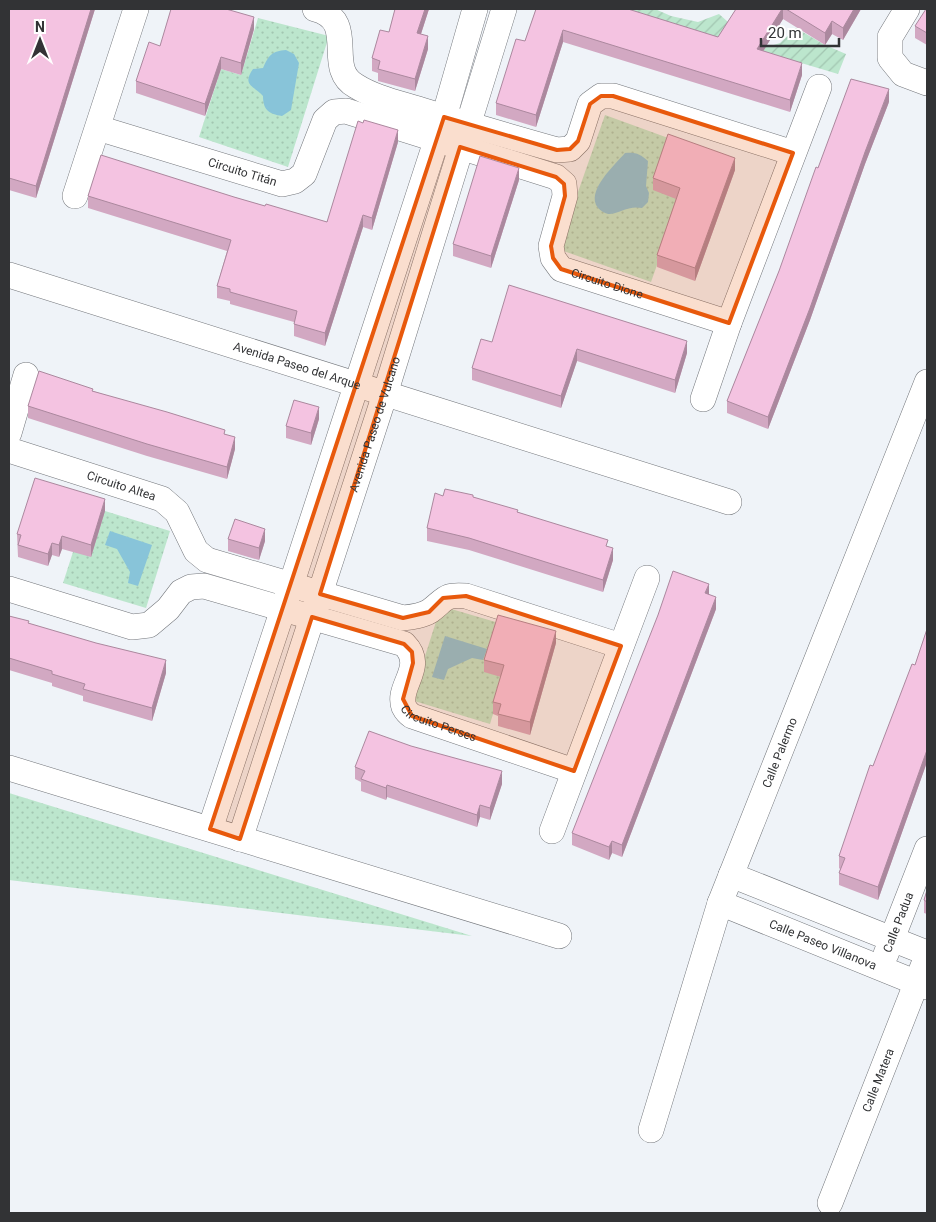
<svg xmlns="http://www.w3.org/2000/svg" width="936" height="1222" font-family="Roboto,sans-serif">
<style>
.grass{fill:url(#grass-dots)}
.garden{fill:url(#garden-furrows)}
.water{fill:#88c4d9}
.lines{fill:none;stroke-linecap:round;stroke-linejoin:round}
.minor-casing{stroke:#74777c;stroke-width:26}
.minor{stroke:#fff;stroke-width:25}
.wall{fill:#d2a8c2}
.shaded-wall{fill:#ab889e}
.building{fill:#f4c3e1;stroke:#ab889e}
.marked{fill:#e8590c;fill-opacity:0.2;stroke:#e8590c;stroke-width:4;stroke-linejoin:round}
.labels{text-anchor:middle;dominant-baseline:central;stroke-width:4;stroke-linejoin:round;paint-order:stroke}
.street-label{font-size:12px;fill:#323335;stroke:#fff}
</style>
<defs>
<pattern id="grass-dots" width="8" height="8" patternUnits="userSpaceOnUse" patternTransform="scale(1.25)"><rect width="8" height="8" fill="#bce6cd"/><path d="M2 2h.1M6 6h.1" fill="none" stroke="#a2c6b1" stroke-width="1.8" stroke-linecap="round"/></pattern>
<pattern id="garden-furrows" width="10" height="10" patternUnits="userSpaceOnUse" patternTransform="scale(1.25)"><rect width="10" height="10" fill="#bce6cd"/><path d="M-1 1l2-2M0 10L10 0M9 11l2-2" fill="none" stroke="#a2c6b1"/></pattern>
</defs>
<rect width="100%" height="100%" fill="#eff3f8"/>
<g class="grass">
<polygon points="258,18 329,36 288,167 199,137 221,69 241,75"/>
<polygon points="605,115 671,139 680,200 651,282 558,249"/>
<polygon points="105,511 170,531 146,608 63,583 73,552"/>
<polygon points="441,606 499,623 504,678 490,724 411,700"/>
<polygon points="9,793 472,936 9,880"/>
</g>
<polygon class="garden" points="622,9 655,9 671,16 698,22 719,14 736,29 767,47 780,43 796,28 825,45 846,54 838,74"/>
<g class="water">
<path d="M286,50L294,54L299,63L291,110L282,116C269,114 263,110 263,96C255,86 241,86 253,69L263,68C269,55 272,51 286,50Z"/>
<path d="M625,153C636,152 640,154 648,161L646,186L649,193L648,202L642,208C628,205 617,215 608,214C604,213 601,211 598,208C585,191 615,165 625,153Z"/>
<polygon points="110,531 152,545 138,586 128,583 130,572 117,549 105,545"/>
<polygon points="445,636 487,649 483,660 472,658 448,669 444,680 432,677"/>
</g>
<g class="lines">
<defs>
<g id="minor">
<path d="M315,9C360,21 323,68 356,86C375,98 399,103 421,110C466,124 511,137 557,150L570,149L578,141L590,104L601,96H613L793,153"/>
<polyline points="907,9 890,37 890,58 903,74 927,83"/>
<path id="s1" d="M98,128L282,184L295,181L304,174L325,120L334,112L346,111L556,177L564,184L565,196L551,246L553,258L561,269L729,323"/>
<polyline points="75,196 136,9"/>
<path id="s2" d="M9,275L729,502"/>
<polyline points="703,399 729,323 819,87"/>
<polyline points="9,433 26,375"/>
<path id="s3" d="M9,450L162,499L177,512L196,551L207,560L403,618C412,617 422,616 430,611C446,599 444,594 466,596L621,646"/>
<path id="s4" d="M9,589L132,627L149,625L168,609L181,592L191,587L204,586L404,644C427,667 396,686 404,707C406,711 409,714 412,716L574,771"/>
<polyline points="9,768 559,936"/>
<polyline points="210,829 291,585 444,117 475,9"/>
<polyline points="552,831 647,578"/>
<path id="s5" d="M240,839L385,394L504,9"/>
<polyline points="731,875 927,953"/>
<path id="s6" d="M720,903L927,987"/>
<path id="s7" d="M886,954L927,849"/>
<path id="s8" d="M651,1130L720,903L927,382"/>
<path id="s9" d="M830,1203L927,956"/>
</g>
</defs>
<use href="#minor" class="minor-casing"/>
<use href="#minor" class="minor"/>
</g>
<g class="wall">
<polygon points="9,9 95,9 36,198 9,190"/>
<polygon points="395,9 429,9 421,34 428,49 415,91 378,81 378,73 372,71 372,58 389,32"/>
<polygon points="536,9 718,37 736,9 861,9 843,40 832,34 825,45 783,19 763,51 802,75 790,112 563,42 536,127 496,115 496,103 525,41"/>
<polygon points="927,9 927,45 915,38 915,26"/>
<polygon points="254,29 241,75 221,69 205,116 136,93 136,81 160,46"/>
<polygon points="889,102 865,164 810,320 768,429 727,413 727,401 779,271"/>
<polygon points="398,142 372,230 363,227 325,346 294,336 294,322 230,304 230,301 217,298 217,286 227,251 88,208 88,196 234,197 265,206 327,222"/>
<polygon points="735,170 695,281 657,267 657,255 676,199 653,190 653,178"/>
<polygon points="519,180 491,268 453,256 453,244"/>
<polygon points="492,342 687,353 675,393 577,361 561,408 472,380 472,368"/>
<polygon points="93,391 225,434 235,449 227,479 147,456 28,418 28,406"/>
<polygon points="319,419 311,445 286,438 286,426"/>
<polygon points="443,496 473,497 518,512 608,547 613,560 603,592 469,550 427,541 427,528"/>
<polygon points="105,511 91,557 62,549 59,557 52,555 48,566 18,557 17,534"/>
<polygon points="228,539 265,541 259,560 228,551"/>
<polygon points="709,594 716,609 622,857 612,853 609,860 572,845 572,833"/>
<polygon points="9,616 166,673 152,721 83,701 83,696 52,686 52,683 9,670"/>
<polygon points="927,629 927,762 878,900 839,885 839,873 840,869 839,868 839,856 873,766 915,665"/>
<polygon points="556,643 530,735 498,726 498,716 493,714 493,702 501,677 484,672 484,660"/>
<polygon points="355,767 502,784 490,820 480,817 477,827 387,797 386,800 361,791 361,782 355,779"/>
<polygon points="927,890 927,914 924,913 924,900"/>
</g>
<g class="shaded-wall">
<polygon points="91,9 95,9 36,198 36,186"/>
<polygon points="425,9 429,9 417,46 417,33"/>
<polygon points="782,9 783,9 783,19 757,61 757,49"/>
<polygon points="854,9 861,9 843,40 843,28"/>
<polygon points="254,17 254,29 241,75 241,63"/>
<polygon points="832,21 832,34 825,45 825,33"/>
<polygon points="563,30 563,42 536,127 536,115"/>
<polygon points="428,36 428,49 415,91 415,79"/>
<polygon points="221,57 221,69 205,116 205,104"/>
<polygon points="802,63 802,75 790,112 790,100"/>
<polygon points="889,89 889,102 865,164 810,320 768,429 768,417 865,152"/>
<polygon points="398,130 398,142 372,230 372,218"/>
<polygon points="735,158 735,170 695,281 695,268"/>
<polygon points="519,168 519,180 491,268 491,256"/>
<polygon points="363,215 363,227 325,346 325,333"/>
<polygon points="687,341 687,353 675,393 675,380"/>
<polygon points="577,349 577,361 561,408 561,396"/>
<polygon points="319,407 319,419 311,445 311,433"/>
<polygon points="235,437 235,449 227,479 227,467"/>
<polygon points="105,499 105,511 91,557 91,545"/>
<polygon points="265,529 265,541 259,560 259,548"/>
<polygon points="62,536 62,549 59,557 59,545"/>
<polygon points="52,543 52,555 48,566 48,554"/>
<polygon points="613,548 613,560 603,592 603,580"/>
<polygon points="709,584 709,596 705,593"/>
<polygon points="716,597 716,609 622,857 622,845"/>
<polygon points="556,631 556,643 530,735 530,722"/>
<polygon points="166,660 166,673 152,721 152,708"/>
<polygon points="927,750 927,762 878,900 878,887"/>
<polygon points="502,771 502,784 490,820 490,808"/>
<polygon points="387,785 387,797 386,800 386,788"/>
<polygon points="480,805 480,817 477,827 477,815"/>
<polygon points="612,841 612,853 609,860 609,847"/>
</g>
<g class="building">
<polygon points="9,9 91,9 36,186 9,178"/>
<polygon points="171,9 226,9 254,17 241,63 221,57 205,104 136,81 149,42 160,46"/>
<polygon points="395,9 425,9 417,33 428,36 415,79 378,69 380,61 372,58 380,30 389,32"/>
<polygon points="536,9 628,9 718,37 736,9 782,9 757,49 802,63 790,100 563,30 536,115 496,103 516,39 525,41"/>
<polygon points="786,9 854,9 843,28 832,21 825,33"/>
<polygon points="926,9 927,9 927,33 915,26"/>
<polygon points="851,79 889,89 865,152 810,308 768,417 727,401 779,271 816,167 818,168"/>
<polygon points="364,120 398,130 372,218 363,215 325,333 294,324 297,311 230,292 230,289 217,286 231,240 88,196 101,155 234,197 265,206 266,204 327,222 358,121 363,123"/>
<polygon points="668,134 735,158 695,268 657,255 680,188 653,178"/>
<polygon points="480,156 519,168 491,256 453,244"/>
<polygon points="509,285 687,341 675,380 577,349 561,396 472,368 481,339 492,342"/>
<polygon points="39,371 93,389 92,391 167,412 225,430 224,434 235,437 227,467 147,444 28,406"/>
<polygon points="294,400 319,407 311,433 286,426"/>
<polygon points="35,478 105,499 91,545 62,536 59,545 52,543 48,554 18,545 21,535 17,534"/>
<polygon points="445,489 473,495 473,497 518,510 517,512 608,540 606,546 613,548 603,580 469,538 427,528 435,493 443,496"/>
<polygon points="235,519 265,529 259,548 228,539"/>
<polygon points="673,571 709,584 705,593 716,597 622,845 612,841 609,847 572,833 658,615"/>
<polygon points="498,615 556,631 530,722 498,714 501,704 493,702 504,665 484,660"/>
<polygon points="9,616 29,621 28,623 96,643 166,660 152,708 83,689 85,684 52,674 52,671 9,658"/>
<polygon points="927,629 927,750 878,887 839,873 845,858 839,856 870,765 873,766 912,664 915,665"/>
<polygon points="369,731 411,746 502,771 490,808 480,805 477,815 387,785 386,788 361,779 365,771 355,767"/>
<polygon points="927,890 927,902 924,900"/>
</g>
<path class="marked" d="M601,96H613L793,153L729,323L561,269L553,258L551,246L565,196L564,184L556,177L460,147L320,594L403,618L429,612L443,598L466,596L621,646L574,771L412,716L403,699L413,663L412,652L404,644L312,617L240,839L210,829L444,117L557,150L570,149L578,141L590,104Z"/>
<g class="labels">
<g class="street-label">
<text stroke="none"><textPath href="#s1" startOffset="151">Circuito Titán</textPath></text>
<text stroke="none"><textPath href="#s1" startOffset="668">Circuito Dione</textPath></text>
<text stroke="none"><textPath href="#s2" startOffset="302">Avenida Paseo del Arque</textPath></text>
<text stroke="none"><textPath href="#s5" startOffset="436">Avenida Paseo de Vulcano</textPath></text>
<text stroke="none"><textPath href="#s3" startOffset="118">Circuito Altea</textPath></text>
<text stroke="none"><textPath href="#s4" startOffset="531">Circuito Perses</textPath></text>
<text stroke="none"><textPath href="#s8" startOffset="399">Calle Palermo</textPath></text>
<text stroke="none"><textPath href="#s7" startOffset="34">Calle Padua</textPath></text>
<text stroke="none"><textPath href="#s6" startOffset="111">Calle Paseo Villanova</textPath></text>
<text stroke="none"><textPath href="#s9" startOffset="132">Calle Matera</textPath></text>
</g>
</g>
<rect width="936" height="1222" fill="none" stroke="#323335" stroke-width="20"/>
<g transform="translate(40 40)" stroke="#ffffff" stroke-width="4" paint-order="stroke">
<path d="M0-4L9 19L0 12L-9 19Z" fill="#323335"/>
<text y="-8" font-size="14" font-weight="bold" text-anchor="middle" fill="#323335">N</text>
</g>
<path d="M761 38v8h78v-8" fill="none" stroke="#323335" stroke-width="2.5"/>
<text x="768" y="38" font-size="15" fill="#323335" stroke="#ffffff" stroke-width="4" paint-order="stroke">20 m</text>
</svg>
